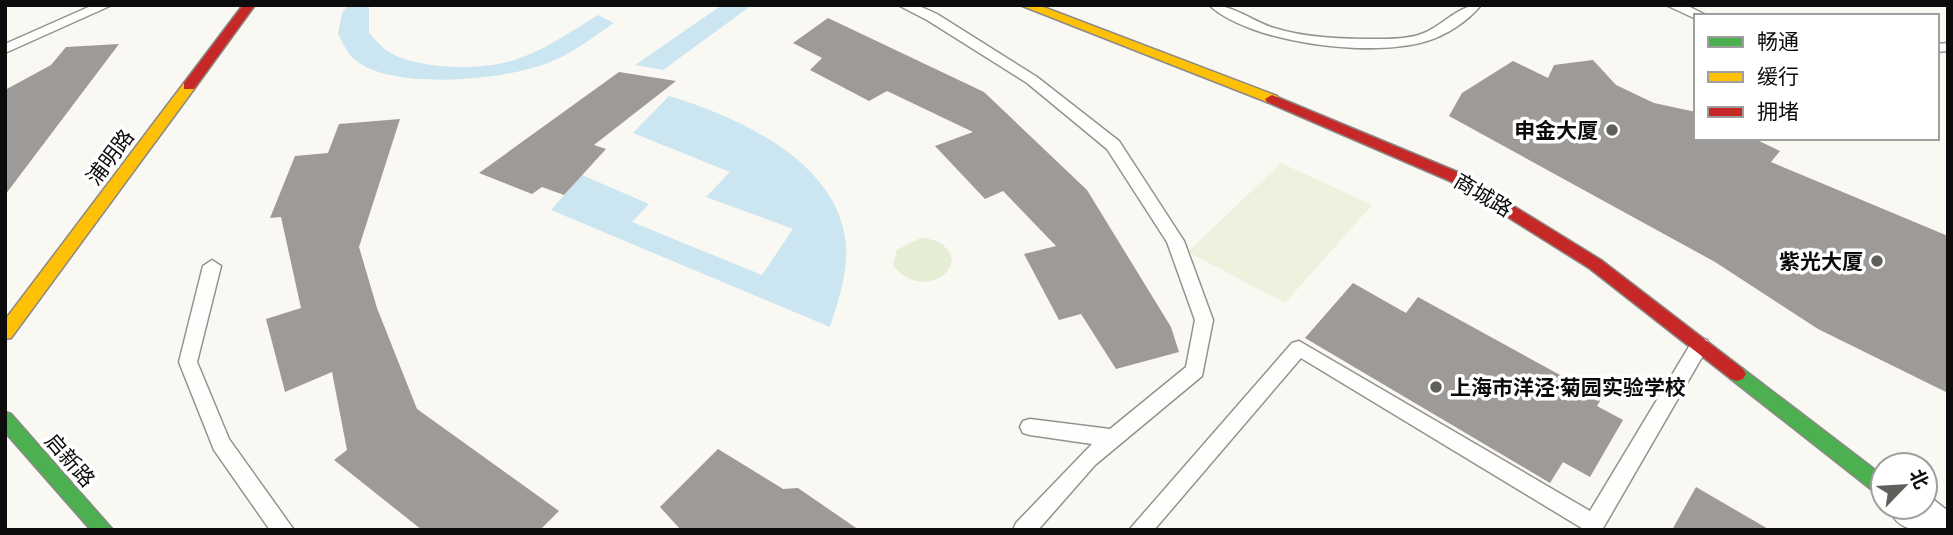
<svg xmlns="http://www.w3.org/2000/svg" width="1953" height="535" font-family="Lora,'Noto Sans SC',serif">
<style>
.green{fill:#e5edd4}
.pitch{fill:#eef1dd}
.water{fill:#cbe6f1}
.building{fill:#9d9a97}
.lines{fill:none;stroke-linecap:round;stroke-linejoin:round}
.lane-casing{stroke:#939290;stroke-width:3}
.street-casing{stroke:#939290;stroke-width:3}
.fast-casing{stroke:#8a8986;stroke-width:3}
.slow-casing{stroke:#8a8986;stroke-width:3}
.jam-casing{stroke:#8a8986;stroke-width:3}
.lane{fill:#fefefd;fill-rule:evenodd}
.street{fill:#fefefd;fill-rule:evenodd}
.fast{fill:#4caf50;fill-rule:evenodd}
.slow{fill:#ffc107;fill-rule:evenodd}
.jam{fill:#c62828;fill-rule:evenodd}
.poi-dot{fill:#5f5f5c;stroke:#fff;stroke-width:2.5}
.labels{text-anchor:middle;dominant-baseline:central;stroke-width:7;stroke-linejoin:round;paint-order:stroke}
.poi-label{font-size:21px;font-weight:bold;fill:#0c0c0c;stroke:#fff;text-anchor:end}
.street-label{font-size:21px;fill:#0c0c0c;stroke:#fff}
</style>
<rect width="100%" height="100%" fill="#faf8f2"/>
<path class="green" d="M921,238C936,239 948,244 952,260C946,288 905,288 893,264L897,250Z"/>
<polygon class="pitch" points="1281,163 1372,205 1285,303 1188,252"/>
<g class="water">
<path d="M348,5H369V33C375,39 382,48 389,52C419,70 484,71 517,59C546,49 572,31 598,15L614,23C592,38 570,55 545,64C503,80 386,92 352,57C346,51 342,41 338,34L342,13Z"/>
<polygon points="722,5 752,5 663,70 635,65"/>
<path d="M669,96C736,116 833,159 845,237C850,268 839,298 830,327L551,210L582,175L649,204L632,222L762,275L793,229L706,197L730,172L633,133Z"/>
</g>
<g class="building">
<polygon points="828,18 984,92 1087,190 1171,327 1179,352 1116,369 1081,314 1059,320 1024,254 1056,246 1003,191 985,199 935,146 973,132 887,91 869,101 810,70 822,58 793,43"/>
<polygon points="119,44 5,195 5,90 51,65 66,47"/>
<polygon points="1593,60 1616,85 1654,103 1696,112 1696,138 1753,138 1780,151 1771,162 1948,236 1948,393 1818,329 1715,262 1449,116 1462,93 1513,61 1548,78 1554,65"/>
<polygon points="619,72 676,81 594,145 606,149 564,195 542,187 532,194 479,173"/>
<polygon points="400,119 359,247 377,308 417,409 559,511 540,530 422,530 334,460 347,450 332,372 285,392 266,319 301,308 281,217 270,218 295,156 328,153 339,124"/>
<polygon points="1353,283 1406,313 1418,297 1602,398 1597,406 1623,420 1590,477 1563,462 1550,483 1305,338"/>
<polygon points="718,449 783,489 798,488 859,530 681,530 660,507"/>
<polygon points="1696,487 1770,530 1672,530"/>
</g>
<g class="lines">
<defs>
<g id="lane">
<polygon points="93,5 112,5 5,53 5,44"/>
<polygon points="898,5 917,5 937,14 1037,77 1119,141 1184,241 1213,320 1202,376 1095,465 1038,530 1013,530 1016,523 1092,444 1030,435 1023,433 1020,427 1023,421 1030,419 1110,429 1186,367 1195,320 1167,242 1107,149 1027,83 927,20"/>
<path d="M1209,5C1235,5 1251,21 1274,28C1306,38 1343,39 1376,39C1392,39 1410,39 1424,33C1445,24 1458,5 1481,5C1468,21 1447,35 1427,41C1374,58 1251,44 1209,5Z"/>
<polygon points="1666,5 1686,5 1708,16 1696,16 1696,19"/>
<polygon points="1948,43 1948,51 1937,52 1937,44"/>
<polygon points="212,260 221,266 197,362 229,439 294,530 270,530 214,450 179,362 203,266"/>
<polygon points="1700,338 1707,340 1709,345 1602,530 1585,530 1301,358 1154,530 1129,530 1292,343 1299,341 1590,511 1693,340"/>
</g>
<path id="street" d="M1925,493L1948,511V530C1918,530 1901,535 1887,507H1925Z"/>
<g id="fast">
<polygon points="1737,367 1743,369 1883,476 1883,495 1876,493 1731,379 1728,374 1731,369"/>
<polygon points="5,412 11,414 113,530 91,530 5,432"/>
</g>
<g id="slow">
<polygon points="1020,5 1038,5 1277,96 1279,99 1277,102 1267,102"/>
<polygon points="189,82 196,86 194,89 11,338 5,339 5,320 184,83"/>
</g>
<g id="jam">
<polygon points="243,5 255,5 194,89 184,89 184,83"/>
<polygon points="1272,95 1460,173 1601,260 1743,369 1746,374 1743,379 1737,381 1731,379 1589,268 1450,181 1267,102 1265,99"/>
</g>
</defs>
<use href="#lane" class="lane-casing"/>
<use href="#street" class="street-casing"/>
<use href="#fast" class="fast-casing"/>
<use href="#slow" class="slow-casing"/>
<use href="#jam" class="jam-casing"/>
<use href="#lane" class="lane"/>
<use href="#street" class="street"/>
<use href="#fast" class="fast"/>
<use href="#slow" class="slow"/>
<use href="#jam" class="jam"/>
</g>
<g class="poi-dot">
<circle cx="1612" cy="130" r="7"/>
<circle cx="1877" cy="261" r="7"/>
<circle cx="1436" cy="387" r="7"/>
</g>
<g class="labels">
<g class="poi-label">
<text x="1598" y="130">申金大厦</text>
<text x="1863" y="261">紫光大厦</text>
<text x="1450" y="387" text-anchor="start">上海市洋泾·菊园实验学校</text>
</g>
<g class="street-label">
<text transform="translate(110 157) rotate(-53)">浦明路</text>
<text transform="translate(1483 195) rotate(31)">商城路</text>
<text transform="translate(70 460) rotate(49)">启新路</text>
</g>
</g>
<rect width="1953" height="535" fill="none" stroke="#0c0c0c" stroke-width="14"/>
<rect x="1694" y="14" width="245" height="126" fill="#ffffff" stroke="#9e9e9e" stroke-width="2"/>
<rect x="1708" y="37" width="35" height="10" fill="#4caf50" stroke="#9e9e9e" stroke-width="2"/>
<text x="1757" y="49" font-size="21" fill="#0c0c0c">畅通</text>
<rect x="1708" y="72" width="35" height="10" fill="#ffc107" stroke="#9e9e9e" stroke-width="2"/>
<text x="1757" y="84" font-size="21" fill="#0c0c0c">缓行</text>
<rect x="1708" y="107" width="35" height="10" fill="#c62828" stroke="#9e9e9e" stroke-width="2"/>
<text x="1757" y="119" font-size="21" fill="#0c0c0c">拥堵</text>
<g transform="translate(1904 486) rotate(65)"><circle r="33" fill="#ffffff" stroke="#9e9e9e" stroke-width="2"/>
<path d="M0-5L12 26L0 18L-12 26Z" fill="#5f5f5c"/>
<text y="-10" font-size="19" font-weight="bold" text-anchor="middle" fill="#0c0c0c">北</text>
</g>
</svg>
